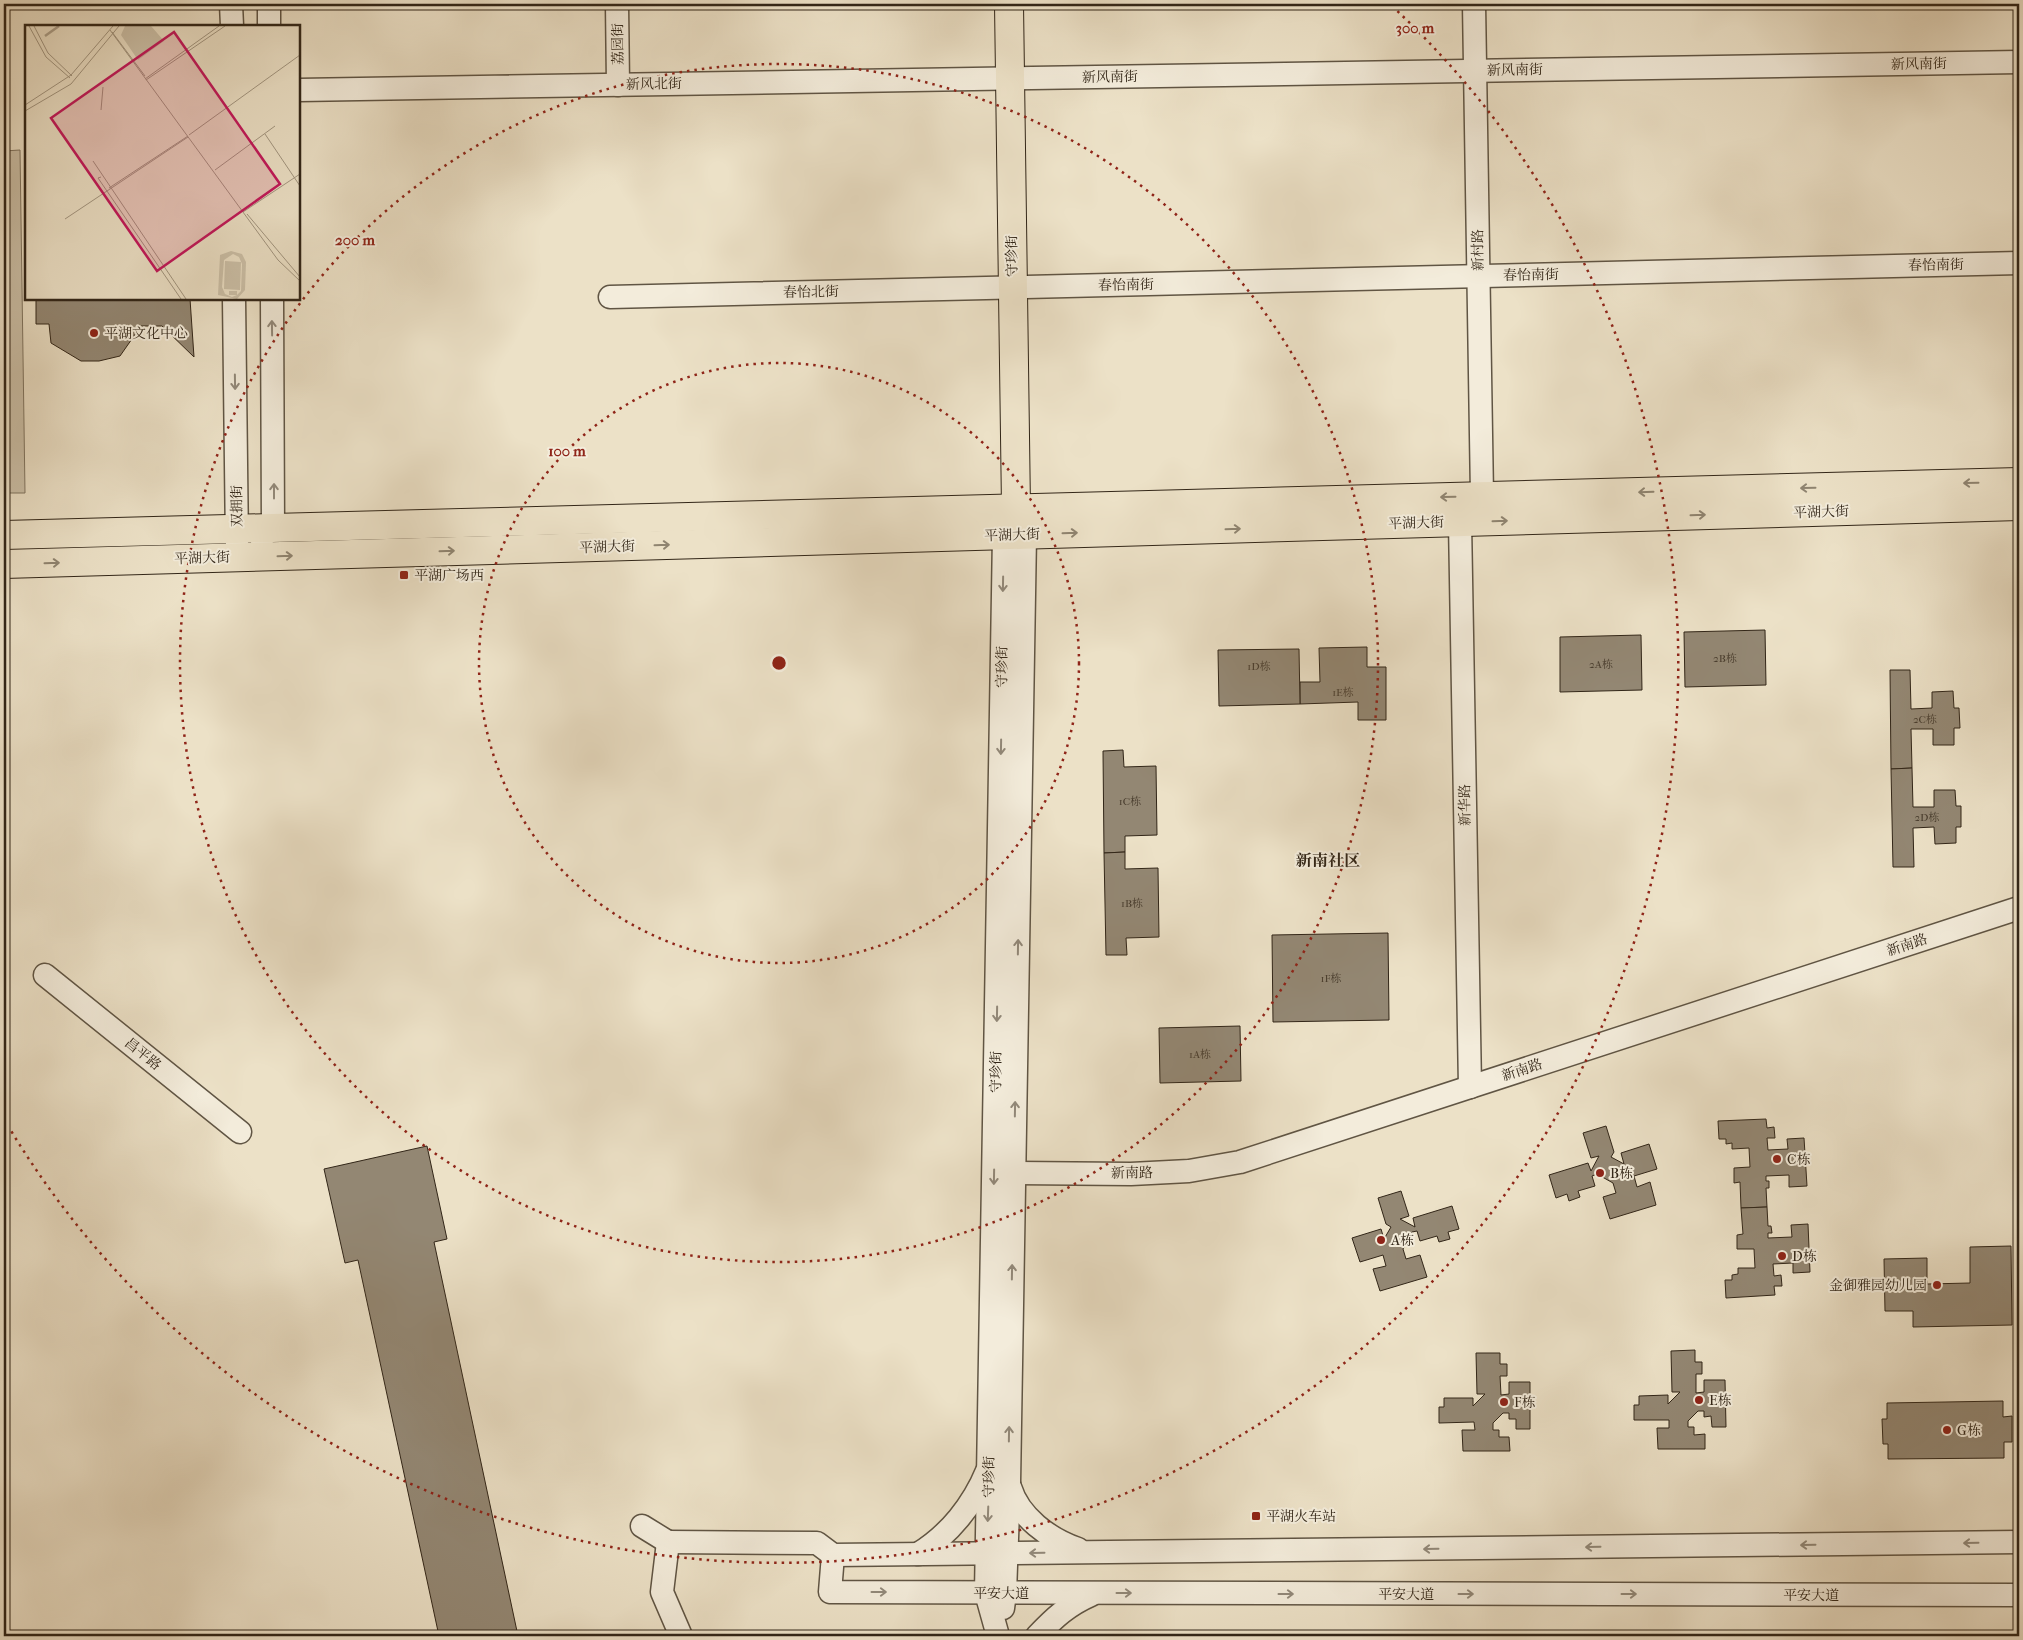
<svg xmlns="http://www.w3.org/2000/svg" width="2023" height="1640" font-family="'IM FELL French Canon','Noto Serif SC',serif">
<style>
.green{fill:#ccc1a9;stroke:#7f7460}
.building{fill:#938773;stroke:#322618}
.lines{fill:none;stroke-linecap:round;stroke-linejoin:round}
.minor-casing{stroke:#605544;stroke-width:25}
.major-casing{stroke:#322618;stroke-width:30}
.minor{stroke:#f3ecdb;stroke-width:22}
.major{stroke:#ece1c7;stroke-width:28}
.oneway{stroke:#92897a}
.oneway2{stroke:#8f8470}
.ring{fill:none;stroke:#8f2418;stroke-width:2.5;stroke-dasharray:2.5 5}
.poi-dot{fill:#8f2418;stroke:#f3ecdb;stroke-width:2}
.labels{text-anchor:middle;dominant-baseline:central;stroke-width:4;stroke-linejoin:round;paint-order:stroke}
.number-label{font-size:11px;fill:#4a3e2f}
.street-label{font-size:14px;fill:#322618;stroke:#f3ecdb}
.poi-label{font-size:14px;fill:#322618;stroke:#f3ecdb;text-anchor:start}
.quarter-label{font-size:16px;font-weight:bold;fill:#322618;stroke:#f3ecdb}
.inset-river{fill:none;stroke:#ada18c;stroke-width:2.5}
.inset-road{fill:none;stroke:#a29681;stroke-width:1}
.view{fill:#c2185b;fill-opacity:0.15;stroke:#c2185b;stroke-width:2.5}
.inset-edge{fill:none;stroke:#322618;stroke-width:2.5}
.centre{fill:#8f2418;stroke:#f3ecdb;stroke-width:2.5}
.ring-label{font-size:15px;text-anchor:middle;font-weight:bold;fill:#8f2418;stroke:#f3ecdb;stroke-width:4;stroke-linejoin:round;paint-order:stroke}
</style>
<rect width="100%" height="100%" fill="#ece1c7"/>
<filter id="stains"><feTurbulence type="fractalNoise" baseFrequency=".004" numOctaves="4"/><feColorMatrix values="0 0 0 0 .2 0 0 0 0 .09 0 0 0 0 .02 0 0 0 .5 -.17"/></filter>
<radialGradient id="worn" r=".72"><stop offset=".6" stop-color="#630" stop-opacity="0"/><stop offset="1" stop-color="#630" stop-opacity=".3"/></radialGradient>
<polygon class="green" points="20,150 25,493 4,493 4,151"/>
<g class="building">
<polygon points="36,299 190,299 194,357 162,326 141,326 120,356 99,361 81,361 51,343 49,324 36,324"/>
<polygon points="1765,630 1766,685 1685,687 1684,632"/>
<polygon points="1641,635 1642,690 1560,692 1560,637"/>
<polygon points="1367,647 1367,667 1386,667 1386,720 1358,720 1358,702 1300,704 1300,682 1320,682 1319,648"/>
<polygon points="1299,649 1300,704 1219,706 1218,650"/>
<polygon points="1890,670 1910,670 1911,709 1932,708 1932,692 1953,691 1954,708 1959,708 1960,728 1954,728 1954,745 1933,745 1933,729 1911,729 1912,768 1891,769"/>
<polygon points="1123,750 1124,767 1156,766 1157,835 1125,836 1125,852 1104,853 1103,751"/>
<polygon points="1912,768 1913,807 1934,807 1934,790 1955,790 1956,806 1961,806 1961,827 1956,827 1956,843 1935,844 1934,827 1913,828 1914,867 1893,867 1891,769"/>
<polygon points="1125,852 1125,869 1158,868 1159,937 1126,938 1127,955 1106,955 1104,853"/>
<polygon points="1388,933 1389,1020 1273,1022 1272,935"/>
<polygon points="1240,1026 1241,1081 1160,1083 1159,1028"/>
<polygon points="1766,1119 1767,1128 1774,1127 1775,1138 1767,1138 1768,1150 1788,1149 1787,1139 1804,1138 1807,1186 1789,1187 1789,1175 1766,1176 1766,1181 1769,1181 1769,1188 1766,1188 1767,1207 1741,1208 1740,1182 1734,1183 1734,1168 1750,1167 1749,1148 1732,1149 1732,1143 1726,1144 1726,1139 1719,1139 1718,1121"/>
<polygon points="1606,1126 1614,1152 1611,1157 1624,1164 1621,1153 1649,1144 1657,1169 1634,1176 1637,1187 1650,1182 1656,1205 1610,1219 1603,1197 1616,1193 1613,1183 1597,1174 1592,1176 1595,1186 1578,1191 1580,1197 1569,1201 1567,1194 1556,1198 1549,1175 1588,1163 1591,1171 1599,1156 1591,1158 1583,1133"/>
<polygon points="427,1146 447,1239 434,1242 518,1636 439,1636 358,1260 345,1263 324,1169"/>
<polygon points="1401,1191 1409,1216 1400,1219 1415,1227 1413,1218 1452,1206 1459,1229 1448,1232 1450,1239 1439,1242 1437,1236 1420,1241 1417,1231 1412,1232 1403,1249 1406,1259 1420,1255 1427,1277 1380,1291 1373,1269 1386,1266 1383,1255 1360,1262 1352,1238 1381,1229 1384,1239 1391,1227 1386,1224 1378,1198"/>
<polygon points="1767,1207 1768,1226 1771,1226 1772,1233 1768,1233 1768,1238 1792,1237 1791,1225 1808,1224 1810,1272 1793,1273 1793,1263 1773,1264 1774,1276 1781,1275 1782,1286 1774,1286 1775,1295 1726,1298 1725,1280 1732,1280 1732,1275 1738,1274 1738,1268 1755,1268 1754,1249 1737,1249 1737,1235 1743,1234 1741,1208"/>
<polygon points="2011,1246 2012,1325 1913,1327 1913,1311 1885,1311 1884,1259 1927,1258 1927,1284 1970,1283 1970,1247"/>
<polygon points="1695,1350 1695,1362 1702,1362 1702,1374 1696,1374 1696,1393 1704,1392 1704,1380 1725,1380 1726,1427 1712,1427 1711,1416 1704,1417 1704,1411 1698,1411 1688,1421 1688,1427 1694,1427 1694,1435 1705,1434 1705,1449 1658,1449 1657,1428 1669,1428 1669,1420 1634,1420 1634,1405 1639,1405 1639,1396 1668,1395 1668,1404 1680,1392 1672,1392 1671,1351"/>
<polygon points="1476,1353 1500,1353 1500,1364 1507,1364 1507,1376 1500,1376 1501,1395 1509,1394 1509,1382 1530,1382 1530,1429 1516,1429 1516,1419 1509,1419 1509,1413 1503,1413 1493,1423 1493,1430 1499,1430 1499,1437 1509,1437 1510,1451 1463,1451 1462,1430 1475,1430 1474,1422 1439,1423 1439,1407 1444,1407 1444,1398 1473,1398 1473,1406 1485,1394 1477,1394"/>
<polygon points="2003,1401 2003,1417 2012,1416 2012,1442 2004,1442 2004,1458 1888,1459 1888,1444 1883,1444 1882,1419 1887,1419 1887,1403"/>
</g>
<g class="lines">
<defs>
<g id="minor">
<polyline points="231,4 232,26"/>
<polyline points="269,4 269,26"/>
<polyline points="617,4 618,85"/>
<polyline points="1474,4 1482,496"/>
<polyline points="299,90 2019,62"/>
<polyline points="610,297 2019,263"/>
<polyline points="234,299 237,545"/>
<polyline points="1460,522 1470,1087"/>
<polyline points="261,538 273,528 272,299"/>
<polyline points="45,975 240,1132"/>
<polyline points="1014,1173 1131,1174 1189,1171 1240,1162 2019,908"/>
<path d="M1010,1487C1019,1517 1049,1539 1078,1549"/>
<polyline points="642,1526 668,1542"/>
<polyline points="668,1542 817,1543 833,1555 2019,1542"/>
<polyline points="668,1542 662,1592 681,1636"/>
<path d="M918,1554C949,1535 973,1505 987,1471"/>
<polyline points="833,1555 830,1592 2019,1595"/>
<polyline points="1003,1608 1005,1593 1009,1483 1025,535 1019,519"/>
<polyline points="998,1636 986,1593 1004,535 1010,521"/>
<path d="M1037,1636C1054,1618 1068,1605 1091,1595"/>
</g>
<g id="major">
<polyline points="1009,4 1016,508"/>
<polyline points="4,535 2019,482"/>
<polyline points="4,564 2019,506"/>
</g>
</defs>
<use href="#minor" class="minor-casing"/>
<use href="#major" class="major-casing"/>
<use href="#minor" class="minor"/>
<use href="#major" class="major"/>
</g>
<defs><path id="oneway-shaft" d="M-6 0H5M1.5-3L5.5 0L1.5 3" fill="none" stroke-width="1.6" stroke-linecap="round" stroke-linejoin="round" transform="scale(1.25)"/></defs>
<g class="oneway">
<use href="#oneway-shaft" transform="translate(272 328) rotate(-91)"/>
<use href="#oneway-shaft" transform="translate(235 382) rotate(89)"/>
<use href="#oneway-shaft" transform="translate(274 491) rotate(-90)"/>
<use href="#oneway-shaft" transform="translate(1003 584) rotate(91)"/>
<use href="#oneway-shaft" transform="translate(1001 747) rotate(91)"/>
<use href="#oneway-shaft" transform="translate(1018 947) rotate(-89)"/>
<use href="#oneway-shaft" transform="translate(997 1014) rotate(91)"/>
<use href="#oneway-shaft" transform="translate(1015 1109) rotate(-89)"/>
<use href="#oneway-shaft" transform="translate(994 1177) rotate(91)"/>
<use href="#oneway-shaft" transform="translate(1012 1272) rotate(-89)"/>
<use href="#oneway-shaft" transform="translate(1009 1434) rotate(-89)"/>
<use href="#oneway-shaft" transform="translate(988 1514) rotate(92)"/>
<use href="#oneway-shaft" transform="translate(1971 1543) rotate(179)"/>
<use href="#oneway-shaft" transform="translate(1808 1545) rotate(179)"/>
<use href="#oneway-shaft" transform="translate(1593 1547) rotate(179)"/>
<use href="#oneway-shaft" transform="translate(1431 1549) rotate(179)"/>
<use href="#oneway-shaft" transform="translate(1037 1553) rotate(179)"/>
<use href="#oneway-shaft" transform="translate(879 1592)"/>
<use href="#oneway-shaft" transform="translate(1124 1593)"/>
<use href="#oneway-shaft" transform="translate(1286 1594)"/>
<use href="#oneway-shaft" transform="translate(1466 1594)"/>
<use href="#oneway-shaft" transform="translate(1629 1594)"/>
</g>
<g class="oneway2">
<use href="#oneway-shaft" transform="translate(1971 483) rotate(179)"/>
<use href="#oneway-shaft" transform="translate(1808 488) rotate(179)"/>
<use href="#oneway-shaft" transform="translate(1646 492) rotate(178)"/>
<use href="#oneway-shaft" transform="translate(1448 497) rotate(179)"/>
<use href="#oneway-shaft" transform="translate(1698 515) rotate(-2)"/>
<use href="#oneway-shaft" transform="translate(1500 521) rotate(-2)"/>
<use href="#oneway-shaft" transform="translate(1233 529) rotate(-2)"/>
<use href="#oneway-shaft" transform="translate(1070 533) rotate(-2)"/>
<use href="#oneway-shaft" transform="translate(662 545) rotate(-2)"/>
<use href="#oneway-shaft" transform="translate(447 551) rotate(-2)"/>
<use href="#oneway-shaft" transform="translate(285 556) rotate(-2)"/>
<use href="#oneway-shaft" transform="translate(52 563) rotate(-2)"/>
</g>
<g class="ring">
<circle cx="779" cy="663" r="300"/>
<circle cx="779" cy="663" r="599"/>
<path d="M1392 6A899 899 0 1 1 4 1119"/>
</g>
<g class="poi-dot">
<circle cx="94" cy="333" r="5"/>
<rect x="399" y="570" width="10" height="10" rx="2.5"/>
<circle cx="1777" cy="1159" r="5"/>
<circle cx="1600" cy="1173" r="5"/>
<circle cx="1381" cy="1240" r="5"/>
<circle cx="1782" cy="1256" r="5"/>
<circle cx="1937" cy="1285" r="5"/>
<circle cx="1699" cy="1400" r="5"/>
<circle cx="1504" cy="1402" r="5"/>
<circle cx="1947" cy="1430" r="5"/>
<rect x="1251" y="1511" width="10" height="10" rx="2.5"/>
</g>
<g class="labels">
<g class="number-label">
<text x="1725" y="658">2B栋</text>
<text x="1601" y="664">2A栋</text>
<text x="1259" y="666">1D栋</text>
<text x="1343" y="692">1E栋</text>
<text x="1925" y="719">2C栋</text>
<text x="1130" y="801">1C栋</text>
<text x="1927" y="817">2D栋</text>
<text x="1132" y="903">1B栋</text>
<text x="1331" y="978">1F栋</text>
<text x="1200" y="1054">1A栋</text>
</g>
<g class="street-label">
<text transform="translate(618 44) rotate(-91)">荔园街</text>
<text transform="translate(1919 64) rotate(-1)">新风南街</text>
<text transform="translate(1515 70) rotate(-1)">新风南街</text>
<text transform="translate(1110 77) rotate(-1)">新风南街</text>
<text transform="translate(654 84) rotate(-1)">新风北街</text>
<text transform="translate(1478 250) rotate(-91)">新村路</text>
<text transform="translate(1012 256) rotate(-91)">守珍街</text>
<text transform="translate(1936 265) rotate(-1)">春怡南街</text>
<text transform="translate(1531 275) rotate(-1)">春怡南街</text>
<text transform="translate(1126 285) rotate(-1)">春怡南街</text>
<text transform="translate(811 292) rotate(-1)">春怡北街</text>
<text transform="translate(237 506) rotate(-91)">双拥街</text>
<text transform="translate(1821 512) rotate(-2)">平湖大街</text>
<text transform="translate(1416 523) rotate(-2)">平湖大街</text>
<text transform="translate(1012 535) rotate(-2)">平湖大街</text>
<text transform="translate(607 547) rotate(-2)">平湖大街</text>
<text transform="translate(202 558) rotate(-2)">平湖大街</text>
<text transform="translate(1002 667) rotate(-89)">守珍街</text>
<text transform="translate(1465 805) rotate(-91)">新华路</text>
<text transform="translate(1907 945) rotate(-18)">新南路</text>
<text transform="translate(143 1054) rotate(39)">昌平路</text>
<text transform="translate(1522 1070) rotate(-18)">新南路</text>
<text transform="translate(996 1072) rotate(-89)">守珍街</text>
<text transform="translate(1132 1173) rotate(-1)">新南路</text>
<text transform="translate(989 1477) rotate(-89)">守珍街</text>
<text x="1001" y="1593">平安大道</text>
<text x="1406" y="1594">平安大道</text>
<text x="1811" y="1595">平安大道</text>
</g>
<g class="poi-label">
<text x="104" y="333">平湖文化中心</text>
<text x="414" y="575">平湖广场西</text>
<text x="1787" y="1159">C栋</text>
<text x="1610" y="1173">B栋</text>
<text x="1391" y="1240">A栋</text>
<text x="1792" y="1256">D栋</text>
<text x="1927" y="1285" text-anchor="end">金御雅园幼儿园</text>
<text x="1709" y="1400">E栋</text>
<text x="1514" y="1402">F栋</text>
<text x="1957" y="1430">G栋</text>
<text x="1266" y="1516">平湖火车站</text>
</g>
<g class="quarter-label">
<text x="1328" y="860">新南社区</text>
</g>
</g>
<g transform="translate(25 25)">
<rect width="275" height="275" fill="#ece1c7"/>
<path d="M100,1H126L139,16L113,35L96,10ZM206,226L217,229L221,237L220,265L212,274L193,270L195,230ZM208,229L214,232L217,239L216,266L212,270V266H204V270H212L207,272L200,269L197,262L199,235ZM200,236L216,237L215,265L199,264Z" fill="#ccc1a9" fill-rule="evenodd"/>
<path class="inset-river" d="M20,11L34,1"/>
<path class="inset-road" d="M4,1L21,32L45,53M9,1L23,28L47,51M85,5L253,235L275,256M87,7L120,51M120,54L194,1M121,55L200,1M0,80L46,50L88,1M76,85L78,62M0,86L46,59L94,1M240,109L275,161M164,110L275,30M68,136L161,274M190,145L250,101M76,152L73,153L156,274M84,163L163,111M218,187L275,149M222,189L275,252M40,194L163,112"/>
<path class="view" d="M149,7L255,159L132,246L26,93Z"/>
<rect width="275" height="275" class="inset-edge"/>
</g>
<circle cx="779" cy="663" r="8" class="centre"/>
<g class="ring-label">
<text x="1415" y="33">300 m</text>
<text x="355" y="245">200 m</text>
<text x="567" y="456">100 m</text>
</g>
<rect width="2023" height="1640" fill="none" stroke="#ece1c7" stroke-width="20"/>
<rect x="5" y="5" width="2013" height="1630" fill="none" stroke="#322618" stroke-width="2.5"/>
<rect x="10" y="10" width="2003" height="1620" fill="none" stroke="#322618"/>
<rect width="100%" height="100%" filter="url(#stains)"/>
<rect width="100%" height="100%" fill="url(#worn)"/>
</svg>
